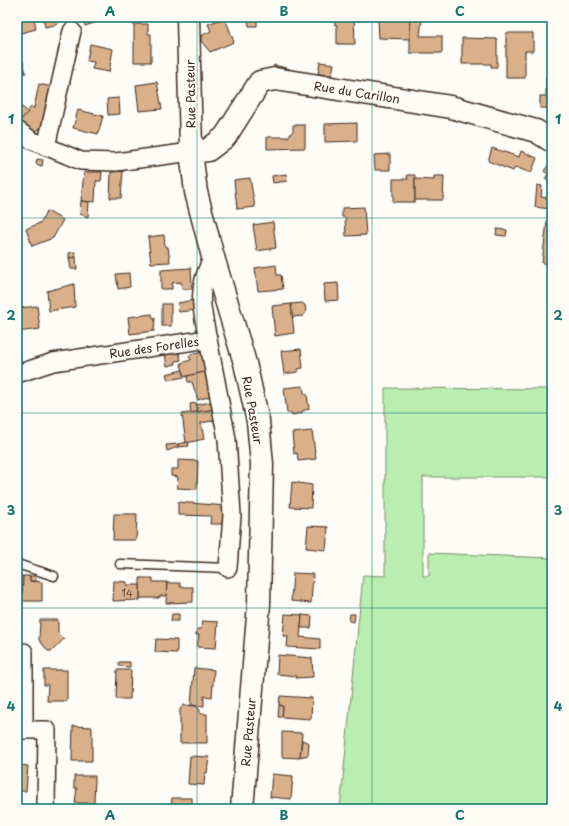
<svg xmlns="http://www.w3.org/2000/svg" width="569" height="826" font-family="'Playpen Sans',sans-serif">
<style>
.green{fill:#b9eeb0;stroke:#7a8c67}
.building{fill:#dab08b;stroke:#3b2a1e}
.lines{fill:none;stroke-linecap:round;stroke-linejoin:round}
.lane-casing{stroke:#3b2a1e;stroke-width:11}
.street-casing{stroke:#3b2a1e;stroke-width:20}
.secondary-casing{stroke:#3b2a1e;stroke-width:25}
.lane{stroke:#fdfcf7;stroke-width:8}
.street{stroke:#fdfcf7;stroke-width:17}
.secondary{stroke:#fdfcf7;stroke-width:22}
.grid{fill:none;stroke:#0f766e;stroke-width:1;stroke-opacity:0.55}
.labels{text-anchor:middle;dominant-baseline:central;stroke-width:4;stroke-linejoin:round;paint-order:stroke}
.number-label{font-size:10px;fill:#634c39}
.street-label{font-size:12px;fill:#3b2a1e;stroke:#fdfcf7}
.neatline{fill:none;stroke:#0f766e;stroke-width:1.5}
.grid-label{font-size:13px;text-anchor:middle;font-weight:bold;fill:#0f766e}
</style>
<rect width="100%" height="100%" fill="#fdfcf7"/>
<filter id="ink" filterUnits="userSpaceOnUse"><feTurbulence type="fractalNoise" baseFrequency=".025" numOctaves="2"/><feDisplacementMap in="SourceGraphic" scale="8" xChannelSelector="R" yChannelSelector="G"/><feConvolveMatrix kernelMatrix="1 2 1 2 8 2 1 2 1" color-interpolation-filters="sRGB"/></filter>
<g filter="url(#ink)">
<polygon class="green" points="385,388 552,389 552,477 423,477 423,576 429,576 429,553 552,558 552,809 340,809 363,575 385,576"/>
<g class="building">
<polygon points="17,17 34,17 36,29 21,33"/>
<polygon points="43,17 57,17 58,24 45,27"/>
<polygon points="88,17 95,17 97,22 85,26 83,18"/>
<polygon points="248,17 257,17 257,26 249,26"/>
<polygon points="334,17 354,17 355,44 337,44 337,25 335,25"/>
<polygon points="403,17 410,17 410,39 379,38 378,19 403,18"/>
<polygon points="225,18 234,42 210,52 201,41 201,36 211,31 208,24"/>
<polygon points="410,18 422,18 420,36 442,36 442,53 410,53"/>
<polygon points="134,24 148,24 148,34 151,34 151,62 134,62"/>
<polygon points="506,33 533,33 533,51 525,51 525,78 506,78"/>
<polygon points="462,38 497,39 497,67 491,67 491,64 462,64"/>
<polygon points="90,44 113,49 109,72 92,69 94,62 87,61"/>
<polygon points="23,61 26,73 17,74 17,62"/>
<polygon points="320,62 334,64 332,75 318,74"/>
<polygon points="274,65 290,69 289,75 272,71"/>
<rect x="546" y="77" width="6" height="18"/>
<polygon points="157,82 162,109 139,111 136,85"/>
<polygon points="39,84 52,87 43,124 34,135 19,122 31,107 34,108"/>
<rect x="540" y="96" width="7" height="12"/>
<polygon points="119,98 120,114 108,115 107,99"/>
<polygon points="17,103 28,112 19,122 17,120"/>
<polygon points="78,110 103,116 98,134 73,128"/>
<polygon points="357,123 357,141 325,142 325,124"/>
<polygon points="293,125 305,125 305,148 267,149 267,137 288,137 293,131"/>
<polygon points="492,148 519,157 521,151 537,158 531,173 515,167 513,171 488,161"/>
<polygon points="390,154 390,170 375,170 374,155"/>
<polygon points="37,159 43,160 42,166 36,164"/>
<polygon points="550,163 552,165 552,184 545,179 548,174 544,171"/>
<polygon points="123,171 121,198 110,198 111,172"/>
<polygon points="102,172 101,181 96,181 95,202 81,201 84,172"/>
<polygon points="286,174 287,181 273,183 272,176"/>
<polygon points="407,175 415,175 415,202 393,202 393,179 408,179"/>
<polygon points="434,176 444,176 443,200 415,200 415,179 434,180"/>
<polygon points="250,178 255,207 237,209 234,180"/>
<polygon points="537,185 542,186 541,197 551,198 552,207 550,209 535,207"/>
<polygon points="81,201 89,202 88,217 80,214"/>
<polygon points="364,207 366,235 346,236 345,217 342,217 342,208"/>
<polygon points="47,211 63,220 53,238 32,246 26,229 40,223"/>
<polygon points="547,221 552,222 552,264 542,263"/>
<polygon points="273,222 276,248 257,251 253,225"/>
<polygon points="497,229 507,230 506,236 496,235"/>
<polygon points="164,235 165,247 168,247 170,262 151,263 148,237"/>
<polygon points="75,252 76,257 69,258 69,253"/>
<polygon points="76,257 77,269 71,269 69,258"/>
<polygon points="276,265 277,275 281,275 283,289 258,291 255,268"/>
<polygon points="191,268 192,289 182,289 181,282 172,283 172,289 161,289 161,270"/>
<polygon points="129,273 130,287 118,289 116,274"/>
<polygon points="338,283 339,300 325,301 324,284"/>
<polygon points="74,284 75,307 49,311 47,291"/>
<polygon points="194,300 196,310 179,312 178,303"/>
<polygon points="302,303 305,305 306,312 303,316 292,317 291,304"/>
<rect x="162" y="304" width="9" height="22"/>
<polygon points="291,304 294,333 275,336 272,306"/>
<polygon points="37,306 40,329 17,332 17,316 21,316 20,308"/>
<polygon points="152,314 153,318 155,318 154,331 130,334 128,317"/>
<polygon points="301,349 303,368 298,369 298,372 284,374 281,351"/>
<polygon points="203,352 208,371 184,377 181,363 191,360 189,356 192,354"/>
<polygon points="179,353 181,360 175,361 176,364 167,366 165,354"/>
<polygon points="183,370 184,377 168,380 166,374"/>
<polygon points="208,371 214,395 198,400 192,382 188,382 187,376"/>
<polygon points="303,386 304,393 307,394 309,409 302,411 302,413 292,415 292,413 287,413 284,388"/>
<polygon points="215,401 217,409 198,412 196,405"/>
<polygon points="196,403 198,412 191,413 190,404"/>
<polygon points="217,409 218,420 201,423 204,439 186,443 182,414"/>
<polygon points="312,431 316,459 298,461 297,453 294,454 292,433"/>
<polygon points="188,442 189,446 178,447 178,444"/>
<polygon points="178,444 178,447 167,451 166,445"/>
<polygon points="178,460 198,461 197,489 177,488 178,477 171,476 171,469 178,469"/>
<polygon points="292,482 312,485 311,508 290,507"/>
<polygon points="178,502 226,506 225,524 210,524 211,516 178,515"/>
<polygon points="114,514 137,514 136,540 113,540"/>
<polygon points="308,526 328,527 326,550 306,548"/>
<polygon points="293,573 313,574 311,603 291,601"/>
<polygon points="17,576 23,576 22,601 17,601"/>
<polygon points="23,576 30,576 30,581 42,582 42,601 22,601"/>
<rect x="30" y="576" width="6" height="5"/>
<polygon points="140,578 153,578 153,582 167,582 166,596 160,596 159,598 140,598"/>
<polygon points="114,581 127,582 127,585 140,585 140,600 113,601"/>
<polygon points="167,583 180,583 180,587 193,587 193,602 166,603"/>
<polygon points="172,614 179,614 179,621 171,621"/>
<polygon points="285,614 302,615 300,637 320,639 320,649 287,647 288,636 283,636"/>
<polygon points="350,614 355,614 354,622 349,621"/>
<polygon points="302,615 312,616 311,628 301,628"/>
<polygon points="40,620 58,620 58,633 64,639 52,651 48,651 39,640"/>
<polygon points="202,621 218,622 216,648 197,647 199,635 196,635 197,629 201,629"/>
<polygon points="156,639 177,640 177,653 155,652"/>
<polygon points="278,655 312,658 313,677 296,678 296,676 277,674"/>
<polygon points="119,662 130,662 130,667 119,666"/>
<polygon points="194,668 214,670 212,697 204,696 204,706 191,705"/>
<polygon points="44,670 67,670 67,701 47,701 48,685 44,685"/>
<polygon points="117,670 131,670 130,699 116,699"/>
<polygon points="280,696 312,698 311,719 282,717 283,706 279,705"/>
<polygon points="184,705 196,706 200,710 200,714 207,714 207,743 180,743 180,709"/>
<polygon points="279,705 283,706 282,717 278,717"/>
<polygon points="73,726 92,727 92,761 72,761"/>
<polygon points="282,732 302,733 300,758 282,757"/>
<polygon points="302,740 309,743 308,755 300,757"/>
<polygon points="190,756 209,757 207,773 205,773 204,785 188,784"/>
<polygon points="17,765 28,766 26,791 17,791"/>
<polygon points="272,774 293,776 291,799 270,797"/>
<polygon points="74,776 95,776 94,803 75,803 77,788 74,788"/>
<polygon points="172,798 192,798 192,809 171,809"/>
</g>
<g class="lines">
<defs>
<g id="lane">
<polyline points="17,564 54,576"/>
<polyline points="120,564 228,568"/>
</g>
<g id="street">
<polyline points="17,130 31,140 81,161 116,162 191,152"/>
<polyline points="46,147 72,31"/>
<polyline points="208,339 227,439 232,515 228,568"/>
<path d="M17,374L53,362L208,339C201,307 196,288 213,257"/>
<polyline points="24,652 24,730 47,730 46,809"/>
</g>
<g id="secondary">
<polyline points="188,17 191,152 196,192 213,257 245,363 258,421 262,464 259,604 242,809"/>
<polyline points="191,152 208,150 225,137 260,82 275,79 451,107 536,131 552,141"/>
</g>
</defs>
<use href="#lane" class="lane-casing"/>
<use href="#street" class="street-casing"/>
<use href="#secondary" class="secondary-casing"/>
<use href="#lane" class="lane"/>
<use href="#street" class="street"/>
<use href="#secondary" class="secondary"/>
</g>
</g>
<path class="grid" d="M197,17V809M372,17V809M17,218H552M17,413H552M17,608H552"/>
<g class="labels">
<g class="number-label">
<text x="127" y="592">14</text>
</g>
<g class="street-label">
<text transform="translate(357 92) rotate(9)">Rue du Carillon</text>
<text transform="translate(190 94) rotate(-91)">Rue Pasteur</text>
<text transform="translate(154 347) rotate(-8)">Rue des Forelles</text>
<text transform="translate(253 410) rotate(80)">Rue Pasteur</text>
<text transform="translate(248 732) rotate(-85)">Rue Pasteur</text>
</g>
</g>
<rect width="569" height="826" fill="none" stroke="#fdfcf7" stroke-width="44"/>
<rect x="22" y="22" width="525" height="782" class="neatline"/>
<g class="grid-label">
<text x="110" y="16">A</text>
<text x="284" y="16">B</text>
<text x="460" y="16">C</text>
<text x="11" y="124">1</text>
<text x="558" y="124">1</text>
<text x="11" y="320">2</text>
<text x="558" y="320">2</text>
<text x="11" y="515">3</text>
<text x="558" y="515">3</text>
<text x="11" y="711">4</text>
<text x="558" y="711">4</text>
<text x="110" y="820">A</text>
<text x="284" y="820">B</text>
<text x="460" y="820">C</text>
</g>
</svg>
